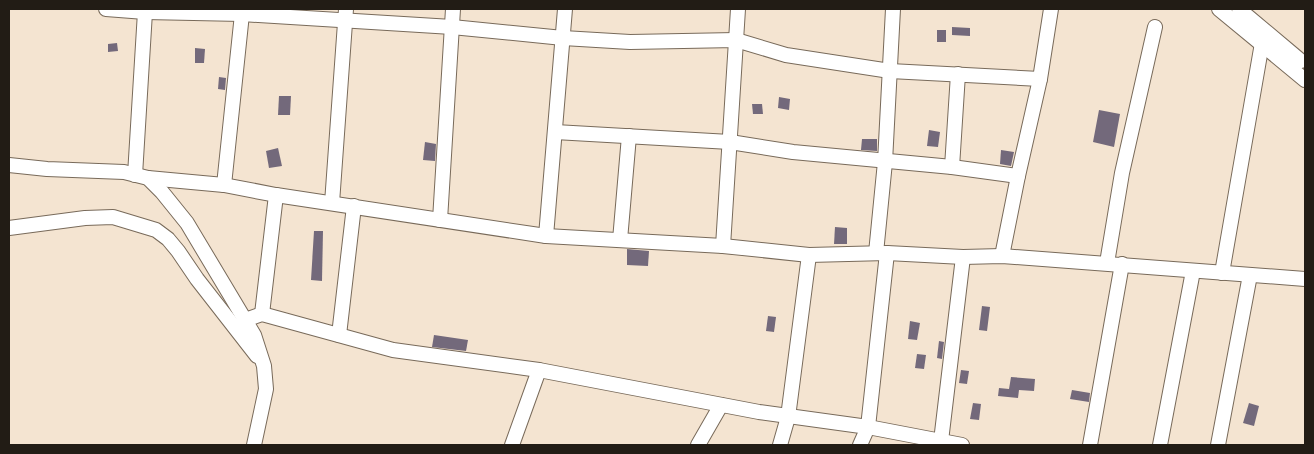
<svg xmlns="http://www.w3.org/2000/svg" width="1314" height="454" font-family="Mulish,sans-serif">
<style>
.building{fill:#73697b}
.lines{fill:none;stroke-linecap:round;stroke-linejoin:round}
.minor-casing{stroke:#786a5a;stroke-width:16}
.minor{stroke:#fff;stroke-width:14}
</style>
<rect width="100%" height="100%" fill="#f4e4d1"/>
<g class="building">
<polygon points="952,27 970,28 970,36 952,35"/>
<rect x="937" y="30" width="9" height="12"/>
<polygon points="117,43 118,51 108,52 108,44"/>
<polygon points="195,48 205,49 204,63 195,63"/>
<polygon points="219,77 226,78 225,90 218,89"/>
<polygon points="279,96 291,96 290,115 278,115"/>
<polygon points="779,97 790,99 789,110 778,108"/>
<polygon points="752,104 762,104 763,114 753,114"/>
<polygon points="1099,110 1120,114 1114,147 1093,142"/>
<polygon points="929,130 940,132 938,147 927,146"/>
<polygon points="862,139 877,139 877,151 861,150"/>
<polygon points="425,142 436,144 435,161 423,160"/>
<polygon points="278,148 282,166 269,168 266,151"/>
<polygon points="1001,150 1014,152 1011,166 1000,164"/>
<polygon points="835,227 847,228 847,244 834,244"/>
<polygon points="314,231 323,231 322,281 311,280"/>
<polygon points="627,249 649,251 648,266 627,265"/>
<polygon points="982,306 990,307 987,331 979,330"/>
<polygon points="768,316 776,317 774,332 766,331"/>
<polygon points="910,321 920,323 917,340 908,339"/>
<polygon points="434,335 468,340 466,351 432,347"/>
<polygon points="939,341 944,342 942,359 937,358"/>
<polygon points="917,354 926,355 924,369 915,368"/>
<polygon points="961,370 969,371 967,384 959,383"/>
<polygon points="1011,377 1035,379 1034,391 1019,390 1018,398 998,396 999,388 1009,389"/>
<polygon points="1072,390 1090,393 1089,402 1070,399"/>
<polygon points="973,403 981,404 979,420 970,419"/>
<polygon points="1249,403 1259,406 1254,426 1243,423"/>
</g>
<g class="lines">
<defs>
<g id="minor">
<polyline points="106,9 145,12 242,14 452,27 563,38 630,42 736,40 786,55 890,71 1040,79"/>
<polyline points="1219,9 1305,80"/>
<polyline points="1239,9 1301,61"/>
<polyline points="555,132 730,142 793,152 952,167 1018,176"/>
<polyline points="9,165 47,169 124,172 148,178 162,192 187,223 254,335 264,366 266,389 254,445"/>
<polyline points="952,167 958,74"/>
<polyline points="135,175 145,12 142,9"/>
<polyline points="148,178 224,185 276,195 546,236 723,246 809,255 887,253 963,257 1002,256 1305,279"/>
<polyline points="224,185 242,14"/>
<polyline points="332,203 346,9"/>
<polyline points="440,220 453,9"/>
<polyline points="9,228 85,218 113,217 156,230 168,239 178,251 197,279 257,356"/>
<polyline points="546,236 565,9"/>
<polyline points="620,240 629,136"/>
<polyline points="723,246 738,9"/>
<polyline points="876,253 885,162 893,9"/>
<polyline points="1002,256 1018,176 1040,79 1051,9"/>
<polyline points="1107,263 1122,173 1155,27"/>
<polyline points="1222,273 1262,43"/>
<polyline points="262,314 276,195"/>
<polyline points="245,320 262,314 393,350 539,370 759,412 868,427 962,445"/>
<polyline points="339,335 354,206"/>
<polyline points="941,441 963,257"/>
<polyline points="512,445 539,370"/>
<polyline points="698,445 721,405"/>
<polyline points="780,445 788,417 809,255"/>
<polyline points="860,445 868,427 887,253"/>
<polyline points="1090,445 1122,264"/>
<polyline points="1160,445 1193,271"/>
<polyline points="1218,445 1250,275"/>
</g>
</defs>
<use href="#minor" class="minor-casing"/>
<use href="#minor" class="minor"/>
</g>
<rect width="1314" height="454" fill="none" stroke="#221c15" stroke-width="20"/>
</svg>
